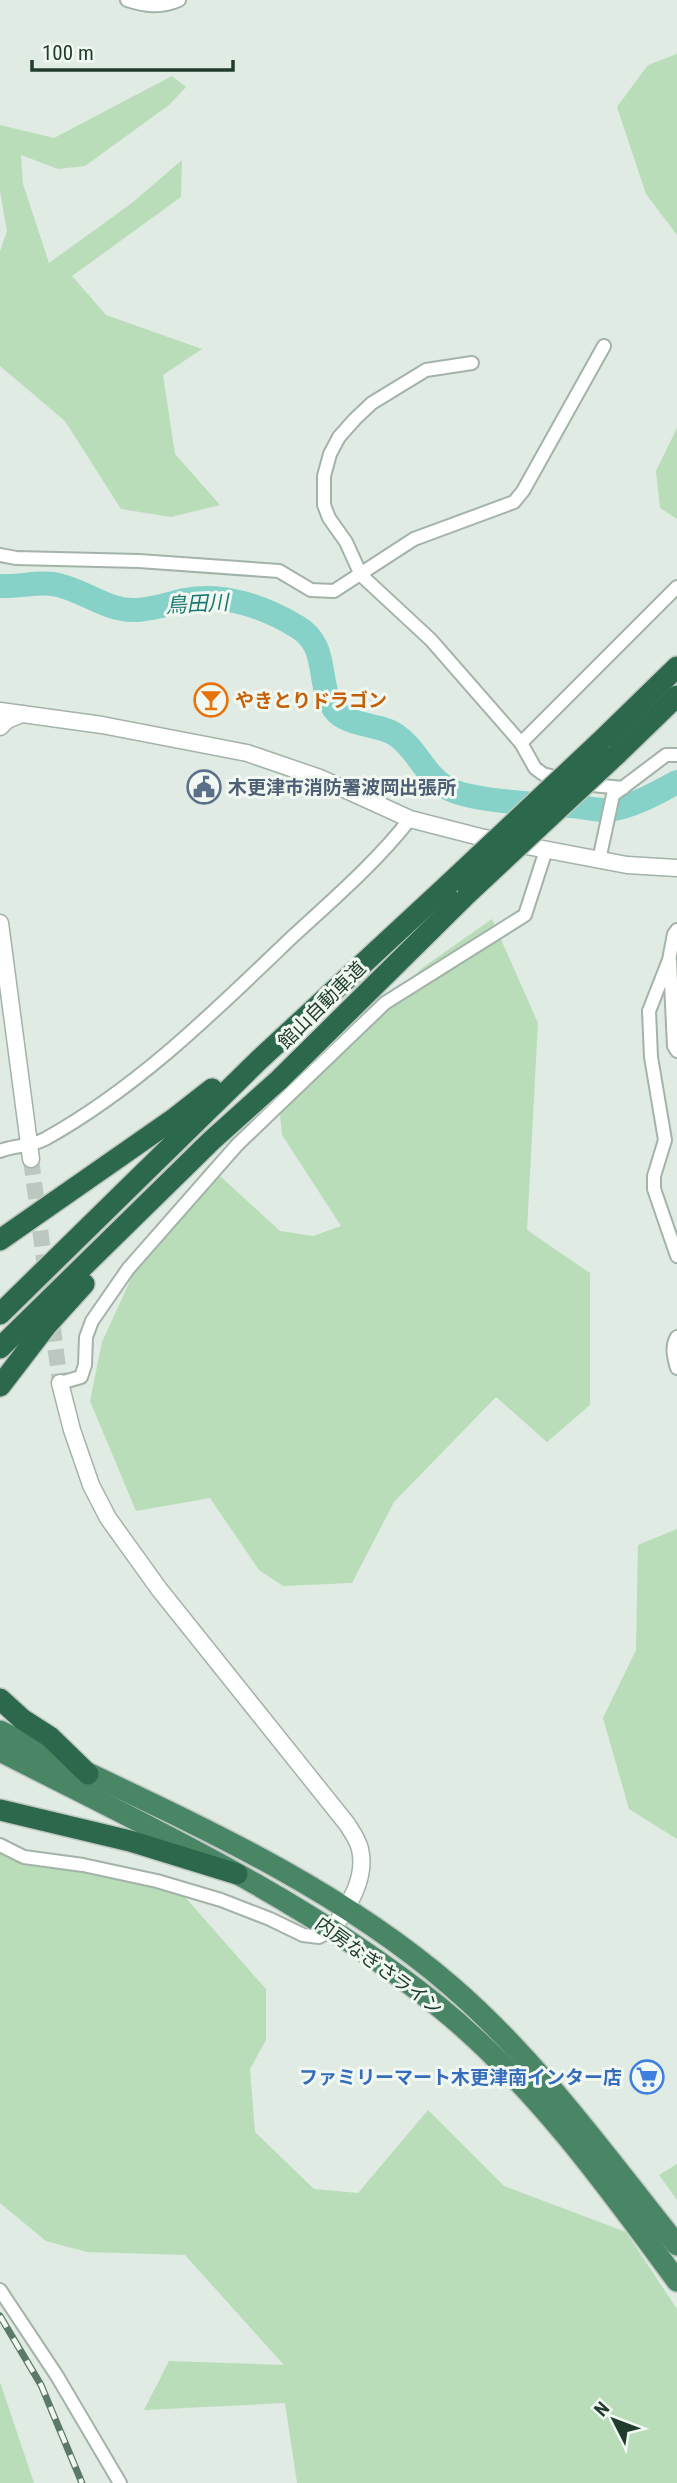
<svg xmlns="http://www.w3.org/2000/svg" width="677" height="2483" font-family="'Roboto Condensed','Noto Sans JP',sans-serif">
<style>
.green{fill:#b8ddb8}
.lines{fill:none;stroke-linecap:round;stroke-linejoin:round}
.river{stroke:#86d2c9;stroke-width:24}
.tertiary-tunnel{stroke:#bac8bf;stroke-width:16;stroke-dasharray:16 8;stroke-linecap:butt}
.minor-casing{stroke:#a3b3a9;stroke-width:16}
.tertiary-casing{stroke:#a3b3a9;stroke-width:19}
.trunk-casing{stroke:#c1c8c4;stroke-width:24}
.motorway-casing{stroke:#c1c8c4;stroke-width:24}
.minor{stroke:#fff;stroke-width:12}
.tertiary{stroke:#fff;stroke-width:16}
.trunk{stroke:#488666;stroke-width:21}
.motorway{stroke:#2c694c;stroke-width:21}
.rail-casing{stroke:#5b7868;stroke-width:7}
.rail{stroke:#f1f8f2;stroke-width:4.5;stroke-dasharray:13;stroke-linecap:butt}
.motorway-bridge-casing{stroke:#c1c8c4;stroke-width:24;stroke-linecap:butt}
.motorway-bridge{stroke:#2c694c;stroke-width:21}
.labels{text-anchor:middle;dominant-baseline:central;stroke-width:6;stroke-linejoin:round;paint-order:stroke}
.food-label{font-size:19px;font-weight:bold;fill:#c56008;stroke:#f1f8f2;text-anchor:start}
.service-label{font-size:19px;font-weight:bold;fill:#4e5e75;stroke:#f1f8f2;text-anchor:start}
.street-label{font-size:19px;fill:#203c2d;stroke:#f1f8f2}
.shop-label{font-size:19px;font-weight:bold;fill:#366cbe;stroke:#f1f8f2;text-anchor:end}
.water-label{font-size:21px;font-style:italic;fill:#19796f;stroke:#f1f8f2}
</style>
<rect width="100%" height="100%" fill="#e0ebe3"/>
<g class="green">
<polygon points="677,54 677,235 646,194 617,107 648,65"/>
<polygon points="172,76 186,87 169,105 85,166 58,169 21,155 23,184 49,263 132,203 182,160 181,197 72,276 106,315 202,349 163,375 175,454 220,505 171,517 121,509 65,421 0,366 0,251 7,231 0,191 0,125 54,138"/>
<polygon points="677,428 677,519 660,508 656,471"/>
<polygon points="492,919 538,1023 527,1230 590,1273 590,1405 547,1442 496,1397 394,1502 352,1583 283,1586 259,1570 210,1498 136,1511 90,1401 102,1342 146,1246 208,1165 280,1231 313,1236 341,1226 282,1135 278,1093 425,966"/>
<polygon points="677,1529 677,1839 629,1809 603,1718 636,1650 638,1545"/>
<polygon points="0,1847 177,1888 266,1989 266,2040 250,2069 255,2132 314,2189 358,2193 428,2110 504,2186 626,2232 677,2309 677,2483 297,2483 285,2403 144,2410 169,2361 284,2365 185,2255 87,2252 46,2241 0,2203"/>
<polygon points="677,2164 677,2200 659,2175"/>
<polygon points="0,2382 34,2483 0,2483"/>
</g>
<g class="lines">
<path class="river" d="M0,586C18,587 35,582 53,584C81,588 104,610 133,610C150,610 168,604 185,600C223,593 263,606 296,626C331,646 315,681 334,709C347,727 379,723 396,735C417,749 425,776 447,788C471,802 542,804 572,806C584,807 598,811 609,810C634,806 655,794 677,782"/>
<polyline class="tertiary-tunnel" points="31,1159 60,1383"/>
<defs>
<g id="minor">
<path d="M127,0C145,6 161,8 179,0"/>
<polyline points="472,363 426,370 372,403 355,419 339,437 330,454 324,476 324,505 329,518 346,542 361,575 431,640 521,743 535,768 543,774 564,780"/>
<polyline points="0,555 16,558 139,561 279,571 311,590 334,591 414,539 514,502 523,491 604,346"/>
<polyline points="521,743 677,587"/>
<polyline points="582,784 623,788"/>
<polyline points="599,860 613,795 666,755 677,755"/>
<polyline points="677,930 674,934 669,960 649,1011 651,1057 665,1140 654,1176 654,1189 677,1256"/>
<polyline points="670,961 674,1046 677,1051"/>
<path d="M0,1151C15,1145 30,1147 45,1139C137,1088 214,1012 289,940C330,902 375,864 410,819"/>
<path d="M677,1337C671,1346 674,1358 677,1368"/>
<polyline points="60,1383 81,1377 85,1365 86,1337 92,1321 128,1269 237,1145 385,1003 525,915 546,850"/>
<polyline points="0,1845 24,1857 83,1865 157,1881 221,1900 270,1919 303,1935 319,1937 332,1930"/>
<polyline points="0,2290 57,2376 120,2483"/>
</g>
<g id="tertiary">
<polyline points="0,711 102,725 247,753 320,778 410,819 480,837 627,865 677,868"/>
<polyline points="0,727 7,720 22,714"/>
<polyline points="0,923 31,1159"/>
<path d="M60,1383L72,1430L91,1485L108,1518L159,1589L347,1824C352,1832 358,1840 360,1849C367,1878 348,1907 332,1930"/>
</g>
<g id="trunk">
<path d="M0,1731C154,1807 319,1872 451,1986C538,2061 605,2155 677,2245"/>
<path d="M0,1751C151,1828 305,1899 438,2006C532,2082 606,2184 677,2281"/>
</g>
<g id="motorway">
<polyline points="600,742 677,667"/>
<polyline points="617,754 677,696"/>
<polyline points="0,1240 175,1118 212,1089"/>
<polyline points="0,1314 259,1060 449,884"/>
<polyline points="0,1348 211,1141 279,1080 468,893"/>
<polyline points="0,1386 46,1326 84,1284"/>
<polyline points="0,1699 22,1719 50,1737 88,1774"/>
<polyline points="0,1810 130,1841 237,1874"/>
</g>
</defs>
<use href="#minor" class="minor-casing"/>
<use href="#tertiary" class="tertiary-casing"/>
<use href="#trunk" class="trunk-casing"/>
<use href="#motorway" class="motorway-casing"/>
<use href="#minor" class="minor"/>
<use href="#tertiary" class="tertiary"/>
<use href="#trunk" class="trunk"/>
<use href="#motorway" class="motorway"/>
<defs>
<polyline id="rail" points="0,2316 41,2385 82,2483"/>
</defs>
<use href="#rail" class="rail-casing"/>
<use href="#rail" class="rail"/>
<defs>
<g id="motorway-bridge">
<polyline points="449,884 600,742"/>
<polyline points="468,893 617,754"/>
</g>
</defs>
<use href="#motorway-bridge" class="motorway-bridge-casing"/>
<use href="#motorway-bridge" class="motorway-bridge"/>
</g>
<defs>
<symbol id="bar-ring" viewBox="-11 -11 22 22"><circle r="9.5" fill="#f1f8f2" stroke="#e8710a" stroke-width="1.5"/><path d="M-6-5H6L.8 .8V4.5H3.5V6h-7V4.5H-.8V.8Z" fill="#e8710a"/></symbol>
<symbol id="civic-ring" viewBox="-11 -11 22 22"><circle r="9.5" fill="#f1f8f2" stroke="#5c6f8a" stroke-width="1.5"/><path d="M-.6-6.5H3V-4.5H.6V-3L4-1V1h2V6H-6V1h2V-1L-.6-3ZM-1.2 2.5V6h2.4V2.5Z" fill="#5c6f8a"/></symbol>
<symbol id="supermarket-ring" viewBox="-11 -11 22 22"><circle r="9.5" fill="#f1f8f2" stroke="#3f7fe0" stroke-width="1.5"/><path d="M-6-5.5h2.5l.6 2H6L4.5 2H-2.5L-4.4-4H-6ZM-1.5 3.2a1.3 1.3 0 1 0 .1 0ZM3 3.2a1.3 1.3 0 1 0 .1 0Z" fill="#3f7fe0"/></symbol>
</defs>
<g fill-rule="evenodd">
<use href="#bar-ring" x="192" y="681" width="38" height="38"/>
<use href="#civic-ring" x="185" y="768" width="38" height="38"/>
<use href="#supermarket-ring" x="628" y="2058" width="38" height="38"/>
</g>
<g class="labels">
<g class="food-label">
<text x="235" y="700">やきとりドラゴン</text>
</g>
<g class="service-label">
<text x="228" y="787">木更津市消防署波岡出張所</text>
</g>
<g class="street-label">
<text transform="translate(322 1005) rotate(-45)">館山自動車道</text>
<text transform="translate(379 1966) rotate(36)">内房なぎさライン</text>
</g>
<g class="shop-label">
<text x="622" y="2077">ファミリーマート木更津南インター店</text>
</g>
<g class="water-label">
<text transform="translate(197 604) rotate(-3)">鳥田川</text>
</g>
</g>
<g transform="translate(614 2420) rotate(312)" stroke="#f1f8f2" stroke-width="5" paint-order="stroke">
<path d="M0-5L12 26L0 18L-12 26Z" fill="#203c2d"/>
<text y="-10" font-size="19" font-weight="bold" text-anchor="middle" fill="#203c2d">N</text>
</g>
<path d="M32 60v10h201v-10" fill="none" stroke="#203c2d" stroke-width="3.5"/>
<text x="42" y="60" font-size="21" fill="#203c2d" stroke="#f1f8f2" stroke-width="5" paint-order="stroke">100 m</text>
</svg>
